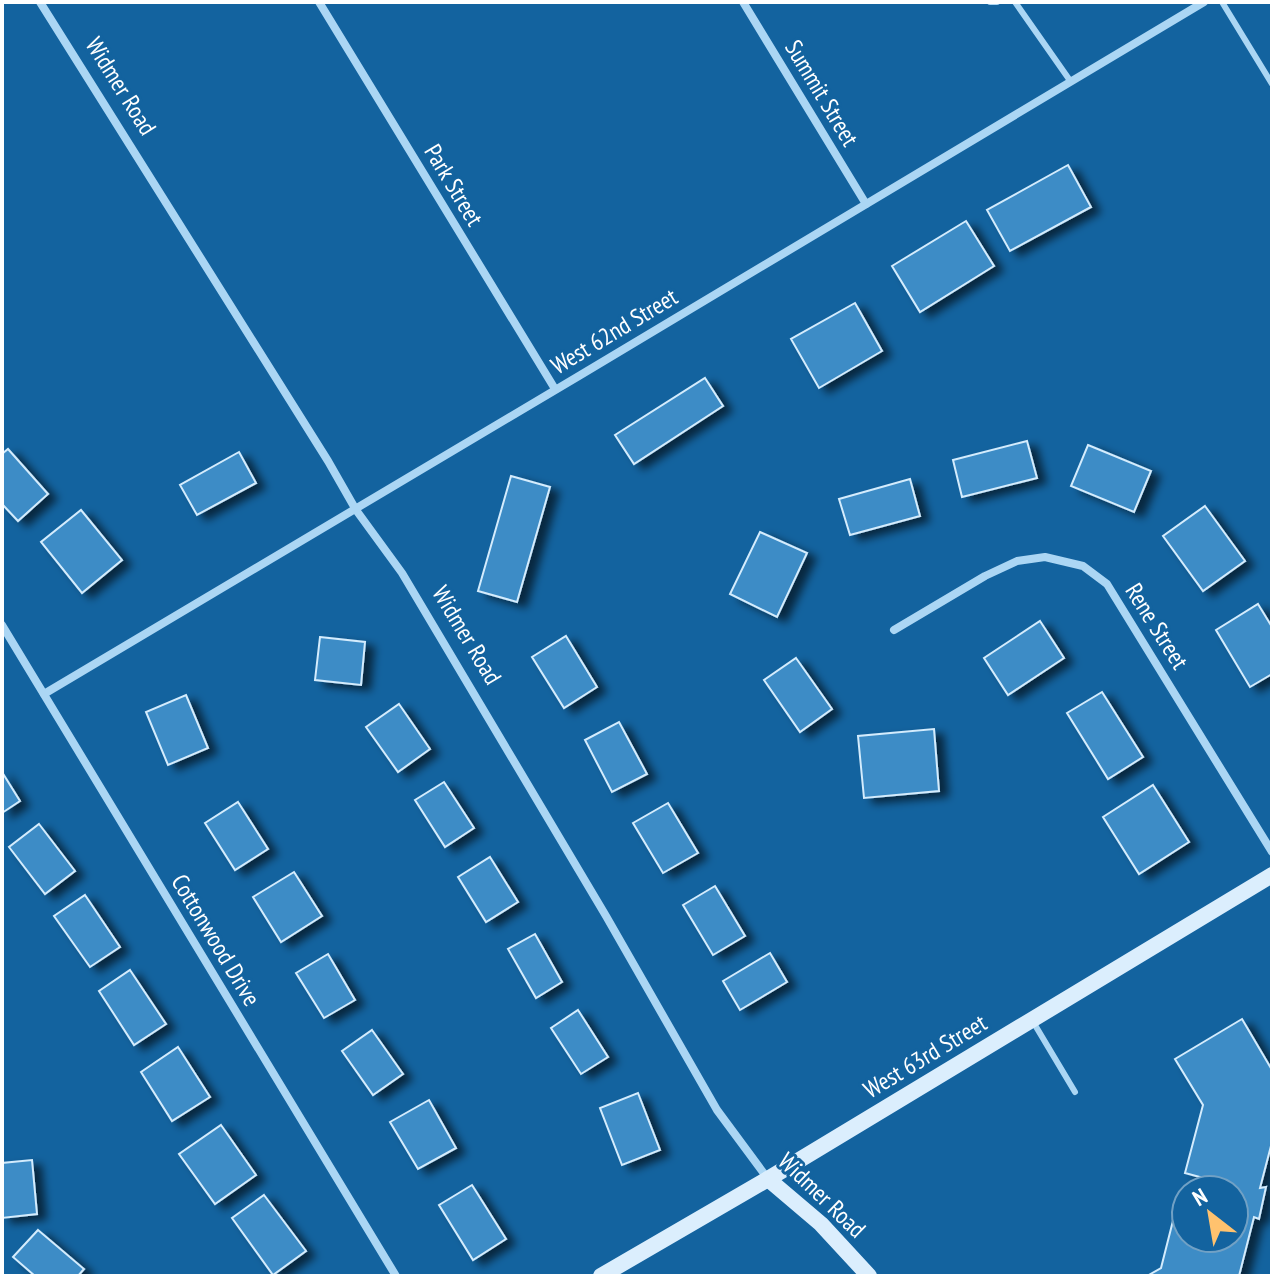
<svg xmlns="http://www.w3.org/2000/svg" width="1274" height="1278" font-family="'PT Sans Narrow',sans-serif">
<style>
.building{fill:#3d8cc6;stroke:#d4ecfd;stroke-width:2;filter:url(#shadow)}
.lines{fill:none;stroke-linecap:round;stroke-linejoin:round}
.lane{stroke:#abd6f4;stroke-width:6}
.street{stroke:#abd6f4;stroke-width:8}
.secondary{stroke:#dbeefd;stroke-width:16}
.labels{text-anchor:middle;dominant-baseline:central;stroke-width:6;stroke-linejoin:round;paint-order:stroke}
.street-label{font-size:24px;fill:#fff;stroke:#13639f}
</style>
<defs>
<filter id="shadow"><feDropShadow dx="9" dy="5" stdDeviation="4" flood-color="#0009"/></filter>
</defs>
<rect width="100%" height="100%" fill="#13639f"/>
<g class="building">
<polygon points="1068,165 1091,207 1010,251 987,210"/>
<polygon points="966,221 994,266 920,312 892,266"/>
<polygon points="855,303 882,351 819,388 791,339"/>
<polygon points="705,378 723,406 634,464 615,435"/>
<polygon points="1027,441 1037,478 962,497 953,460"/>
<polygon points="1088,445 1151,471 1134,512 1071,486"/>
<polygon points="8,449 48,494 18,521 2,504 2,454"/>
<polygon points="239,452 256,483 197,515 180,485"/>
<polygon points="511,476 550,487 517,602 478,591"/>
<polygon points="910,479 920,516 850,535 839,499"/>
<polygon points="1205,506 1245,561 1203,591 1163,536"/>
<polygon points="81,510 122,560 82,593 41,542"/>
<polygon points="760,532 807,553 777,617 730,594"/>
<polygon points="1258,604 1272,627 1272,674 1250,687 1216,630"/>
<polygon points="1040,621 1064,658 1008,695 984,658"/>
<polygon points="566,636 597,687 564,708 532,657"/>
<polygon points="320,637 365,642 361,685 315,680"/>
<polygon points="796,658 832,709 800,732 764,680"/>
<polygon points="1102,692 1143,757 1108,779 1067,713"/>
<polygon points="186,695 208,748 168,765 146,712"/>
<polygon points="399,704 430,749 398,772 366,727"/>
<polygon points="619,722 647,774 612,792 585,740"/>
<polygon points="934,729 939,791 864,798 858,736"/>
<polygon points="2,772 20,801 2,813"/>
<polygon points="444,782 474,828 445,847 415,800"/>
<polygon points="1153,785 1189,842 1139,874 1103,817"/>
<polygon points="238,802 268,849 235,870 205,823"/>
<polygon points="668,803 698,853 663,873 633,823"/>
<polygon points="39,824 75,871 45,894 9,847"/>
<polygon points="490,857 518,902 486,922 458,877"/>
<polygon points="294,872 322,916 281,942 253,897"/>
<polygon points="715,886 745,936 713,955 683,905"/>
<polygon points="85,895 120,947 90,967 54,916"/>
<polygon points="535,934 562,982 536,998 508,949"/>
<polygon points="770,953 787,982 740,1010 723,981"/>
<polygon points="328,954 355,1000 324,1018 296,973"/>
<polygon points="130,970 166,1024 134,1045 99,991"/>
<polygon points="578,1010 608,1057 581,1074 551,1028"/>
<polygon points="1242,1019 1272,1070 1272,1142 1260,1188 1266,1187 1259,1219 1254,1217 1239,1276 1147,1276 1161,1268 1180,1193 1186,1195 1186,1238 1234,1238 1233,1186 1185,1173 1203,1105 1175,1059"/>
<polygon points="372,1030 403,1074 373,1095 342,1051"/>
<polygon points="178,1047 210,1097 172,1121 141,1072"/>
<polygon points="638,1093 660,1150 622,1165 600,1108"/>
<polygon points="429,1100 456,1148 418,1169 390,1122"/>
<polygon points="221,1125 256,1175 215,1204 179,1154"/>
<polygon points="32,1160 37,1214 2,1218 2,1163"/>
<polygon points="472,1185 506,1239 473,1260 439,1205"/>
<polygon points="264,1195 306,1251 273,1275 232,1218"/>
<polygon points="38,1230 84,1269 78,1276 35,1276 13,1257"/>
</g>
<g class="lines">
<g class="lane">
<polyline points="990,2 997,2"/>
<polyline points="1015,2 1071,82"/>
<polyline points="1222,2 1272,84"/>
<polyline points="1032,1020 1075,1092"/>
</g>
<g class="street">
<polyline points="40,2 328,461 356,510 402,573 606,916 717,1110 768,1179"/>
<polyline points="319,2 555,389"/>
<polyline points="743,2 866,204"/>
<polyline points="2,625 396,1276"/>
<polyline points="894,630 985,576 1017,561 1045,557 1083,566 1107,584 1272,852"/>
<path d="M44,694C432,465 817,233 1204,2"/>
</g>
<g class="secondary">
<polyline points="768,1179 821,1224 869,1276"/>
<polyline points="601,1276 768,1179 1272,875"/>
</g>
</g>
<g class="labels">
<g class="street-label">
<text transform="translate(121 86) rotate(58)">Widmer Road</text>
<text transform="translate(822 93) rotate(59)">Summit Street</text>
<text transform="translate(454 185) rotate(59)">Park Street</text>
<text transform="translate(614 331) rotate(-31)">West 62nd Street</text>
<text transform="translate(1157 626) rotate(58)">Rene Street</text>
<text transform="translate(467 635) rotate(59)">Widmer Road</text>
<text transform="translate(216 940) rotate(59)">Cottonwood Drive</text>
<text transform="translate(925 1056) rotate(-31)">West 63rd Street</text>
<text transform="translate(822 1195) rotate(44)">Widmer Road</text>
</g>
</g>
<rect width="1274" height="1278" fill="none" stroke="#ffffff" stroke-width="8"/>
<g transform="translate(1210 1214) rotate(329)"><circle r="38" fill="#13639f" stroke="#71a1c5" stroke-width="2"/>
<path d="M0-6L14 30L0 20L-14 30Z" fill="#ffc26e"/>
<text y="-12" font-size="22" font-weight="bold" text-anchor="middle" fill="#ffffff">N</text>
</g>
</svg>
